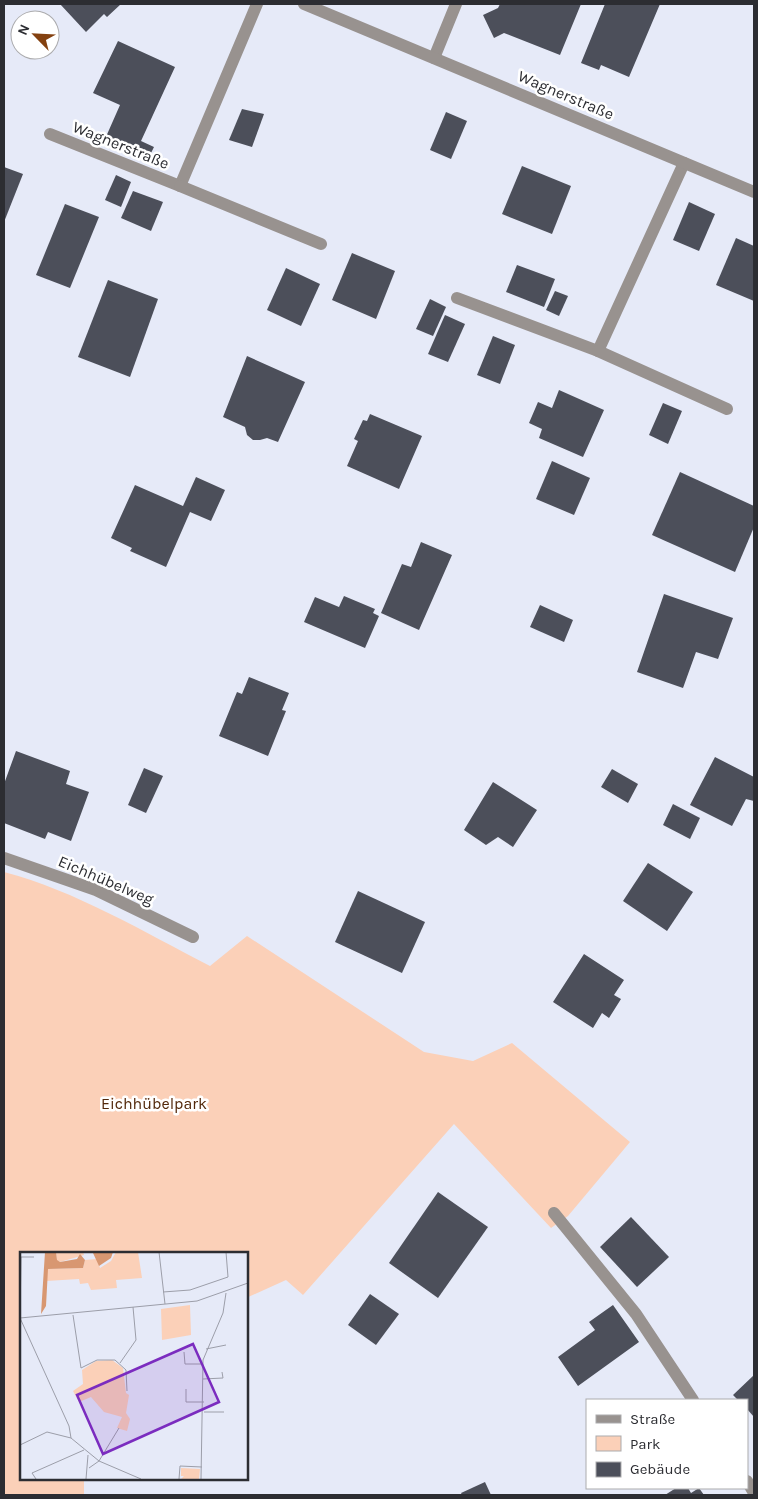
<svg xmlns="http://www.w3.org/2000/svg" width="758" height="1499" font-family="Karla,sans-serif">
<style>
.green{fill:#fbd0b8}
.building{fill:#4c4f5a}
.lines{fill:none;stroke-linecap:round;stroke-linejoin:round}
.service{stroke:#98928f;stroke-width:12}
.minor{stroke:#98928f;stroke-width:12}
.labels{text-anchor:middle;dominant-baseline:central;stroke-width:5;stroke-linejoin:round;paint-order:stroke}
.street-label{font-size:16px;fill:#2c2d32;stroke:#fff}
.park-label{font-size:16px;fill:#52280a;stroke:#fff}
.inset-road{fill:none;stroke:#9c9ea9;stroke-width:1}
.view{fill:#7b2cbf;fill-opacity:0.15;stroke:#7b2cbf;stroke-width:2.5}
.inset-edge{fill:none;stroke:#2c2d32;stroke-width:2.5}
</style>
<rect width="100%" height="100%" fill="#e6eaf8"/>
<path class="green" d="M4,872C76,891 144,932 210,966L247,936L424,1052L473,1061L512,1043L630,1142L568,1216L551,1228L454,1124L303,1295L286,1280L246,1298V1253H21V1478H84V1495H4Z"/>
<g class="building">
<polygon points="60,4 121,4 107,17 104,14 86,32"/>
<polygon points="500,4 581,4 560,55 504,33 494,38 483,15 498,8"/>
<polygon points="605,4 660,4 629,77 601,65 599,70 581,63"/>
<polygon points="118,41 175,67 141,141 154,147 149,157 137,151 136,153 105,139 120,105 93,93"/>
<polygon points="242,109 264,114 252,147 229,140"/>
<polygon points="446,112 467,121 451,159 430,150"/>
<polygon points="522,166 571,186 552,234 502,214"/>
<polygon points="4,167 23,174 4,222"/>
<polygon points="116,175 131,182 121,207 105,200"/>
<polygon points="133,191 163,202 151,231 121,218"/>
<polygon points="689,202 715,214 699,251 673,240"/>
<polygon points="65,204 99,217 70,288 36,275"/>
<polygon points="736,238 754,246 754,301 716,285"/>
<polygon points="352,253 395,271 376,319 332,300"/>
<polygon points="517,265 555,279 544,307 506,292"/>
<polygon points="286,268 320,284 301,326 267,310"/>
<polygon points="108,280 158,299 130,377 78,357"/>
<polygon points="555,291 568,296 559,316 546,310"/>
<polygon points="430,299 446,307 433,336 416,329"/>
<polygon points="445,315 465,324 448,362 428,354"/>
<polygon points="493,336 515,345 500,384 477,375"/>
<polygon points="247,356 305,382 278,442 267,438 260,440 253,440 247,435 245,427 223,417"/>
<polygon points="559,390 604,410 583,457 539,438 542,429 529,423 538,402 552,408"/>
<polygon points="663,403 682,411 668,444 649,435"/>
<polygon points="370,414 422,436 399,489 347,466 358,441 354,439 363,420 367,421"/>
<polygon points="552,461 590,478 574,515 536,499"/>
<polygon points="680,472 754,506 754,527 735,572 652,535"/>
<polygon points="196,477 225,490 211,521 190,512 166,567 130,551 132,548 111,538 135,485 183,506"/>
<polygon points="421,542 452,555 419,630 381,613 402,564 411,567"/>
<polygon points="664,594 733,618 718,659 696,652 683,688 637,672"/>
<polygon points="344,596 375,609 373,613 379,616 365,648 304,622 315,597 339,607"/>
<polygon points="540,605 573,620 564,642 530,627"/>
<polygon points="249,677 289,693 282,710 286,711 268,756 219,736 237,692 242,694"/>
<polygon points="16,751 70,771 66,784 89,792 71,841 48,832 45,839 4,823 4,784"/>
<polygon points="715,757 754,777 754,801 746,799 732,826 690,805"/>
<polygon points="144,768 163,776 146,813 128,805"/>
<polygon points="612,769 638,784 628,803 601,787"/>
<polygon points="493,782 537,810 513,847 498,837 486,845 464,830"/>
<polygon points="673,804 700,818 690,839 663,825"/>
<polygon points="648,863 693,892 667,931 623,901"/>
<polygon points="358,891 425,922 402,973 335,942"/>
<polygon points="584,954 624,980 614,995 621,999 609,1018 602,1013 593,1028 553,1002"/>
<polygon points="438,1192 488,1227 438,1298 389,1263"/>
<polygon points="631,1217 669,1257 637,1287 600,1247"/>
<polygon points="370,1294 399,1314 376,1345 348,1325"/>
<polygon points="613,1305 639,1342 578,1386 558,1357 595,1330 589,1322"/>
<polygon points="754,1375 754,1417 747,1409 747,1400 738,1400 733,1395"/>
<polygon points="485,1482 491,1495 462,1495 461,1493"/>
<polygon points="676,1488 688,1488 691,1493 699,1488 704,1495 665,1495"/>
</g>
<g class="lines">
<g class="service">
<polyline points="434,58 456,4"/>
<polyline points="50,134 180,186 257,4"/>
<polyline points="180,186 321,244"/>
<polyline points="457,298 598,351 684,163"/>
<polyline points="598,351 727,409"/>
<polyline points="4,858 96,890 193,937"/>
<polyline points="554,1213 636,1314 693,1400"/>
<polyline points="747,1481 754,1493"/>
</g>
<polyline class="minor" points="304,4 754,192"/>
</g>
<g class="labels">
<g class="street-label">
<text transform="translate(566 95) rotate(23)">Wagnerstraße</text>
<text transform="translate(121 145) rotate(22)">Wagnerstraße</text>
<text transform="translate(106 880) rotate(23)">Eichhübelweg</text>
</g>
<g class="park-label">
<text x="154" y="1103">Eichhübelpark</text>
</g>
</g>
<g transform="translate(20 1252)">
<rect width="228" height="228" fill="#e6eaf8"/>
<path d="M36,0H63L64,3L40,10L37,9ZM96,0H118L122,26L96,28L97,36L71,38L68,31L60,32L59,27L26,29L27,17L63,16L65,8L77,7L80,16L91,9ZM170,53L171,83L142,88L141,57ZM92,108L103,116L106,141L109,143L106,161L110,167L107,179L97,176L102,165L84,160L71,145L59,150L53,139L63,132L62,118L76,109ZM161,216L180,217L179,227H161L164,224H161Z" fill="#fbd0b8"/>
<path d="M25,0H36L37,8L40,10L57,7L60,2L65,8L63,16L28,17L26,54L21,62ZM93,0L91,6L79,14L73,1Z" fill="#d89771"/>
<path class="inset-road" d="M139,0L145,52M14,5H1L0,66L49,174L51,186L79,209L121,227M143,40L170,38L208,25L206,0M53,63L61,116L77,108H95L106,118L107,139M0,66L177,49L228,31M186,97L206,93M164,100L165,112H183M100,111L116,88L113,55M183,127L203,126L202,120M166,137V150H184M184,160H204M0,193L27,180L51,186M69,216L79,209L99,176M16,227L12,221L64,198M66,227L68,203M159,227L160,214L182,215M181,227L183,108L203,61L206,41"/>
<path class="view" d="M173,92L199,150L83,202L57,143Z"/>
<rect width="228" height="228" class="inset-edge"/>
</g>
<rect width="758" height="1499" fill="none" stroke="#2c2d32" stroke-width="10"/>
<rect x="586" y="1399" width="162" height="90" fill="#ffffff" stroke="#ababad"/>
<rect x="596" y="1415" width="25" height="8" fill="#98928f" stroke="#ababad"/>
<text x="630" y="1424" font-size="15" fill="#2c2d32">Straße</text>
<rect x="596" y="1436" width="25" height="15" fill="#fbd0b8" stroke="#ababad"/>
<text x="630" y="1449" font-size="15" fill="#2c2d32">Park</text>
<rect x="596" y="1462" width="25" height="15" fill="#4c4f5a" stroke="#ababad"/>
<text x="630" y="1474" font-size="15" fill="#2c2d32">Gebäude</text>
<g transform="translate(35 35) rotate(294)"><circle r="24" fill="#ffffff" stroke="#ababad"/>
<path d="M0-4L9 19L0 12L-9 19Z" fill="#844110"/>
<text y="-8" font-size="14" font-weight="bold" text-anchor="middle" fill="#2c2d32">N</text>
</g>
</svg>
